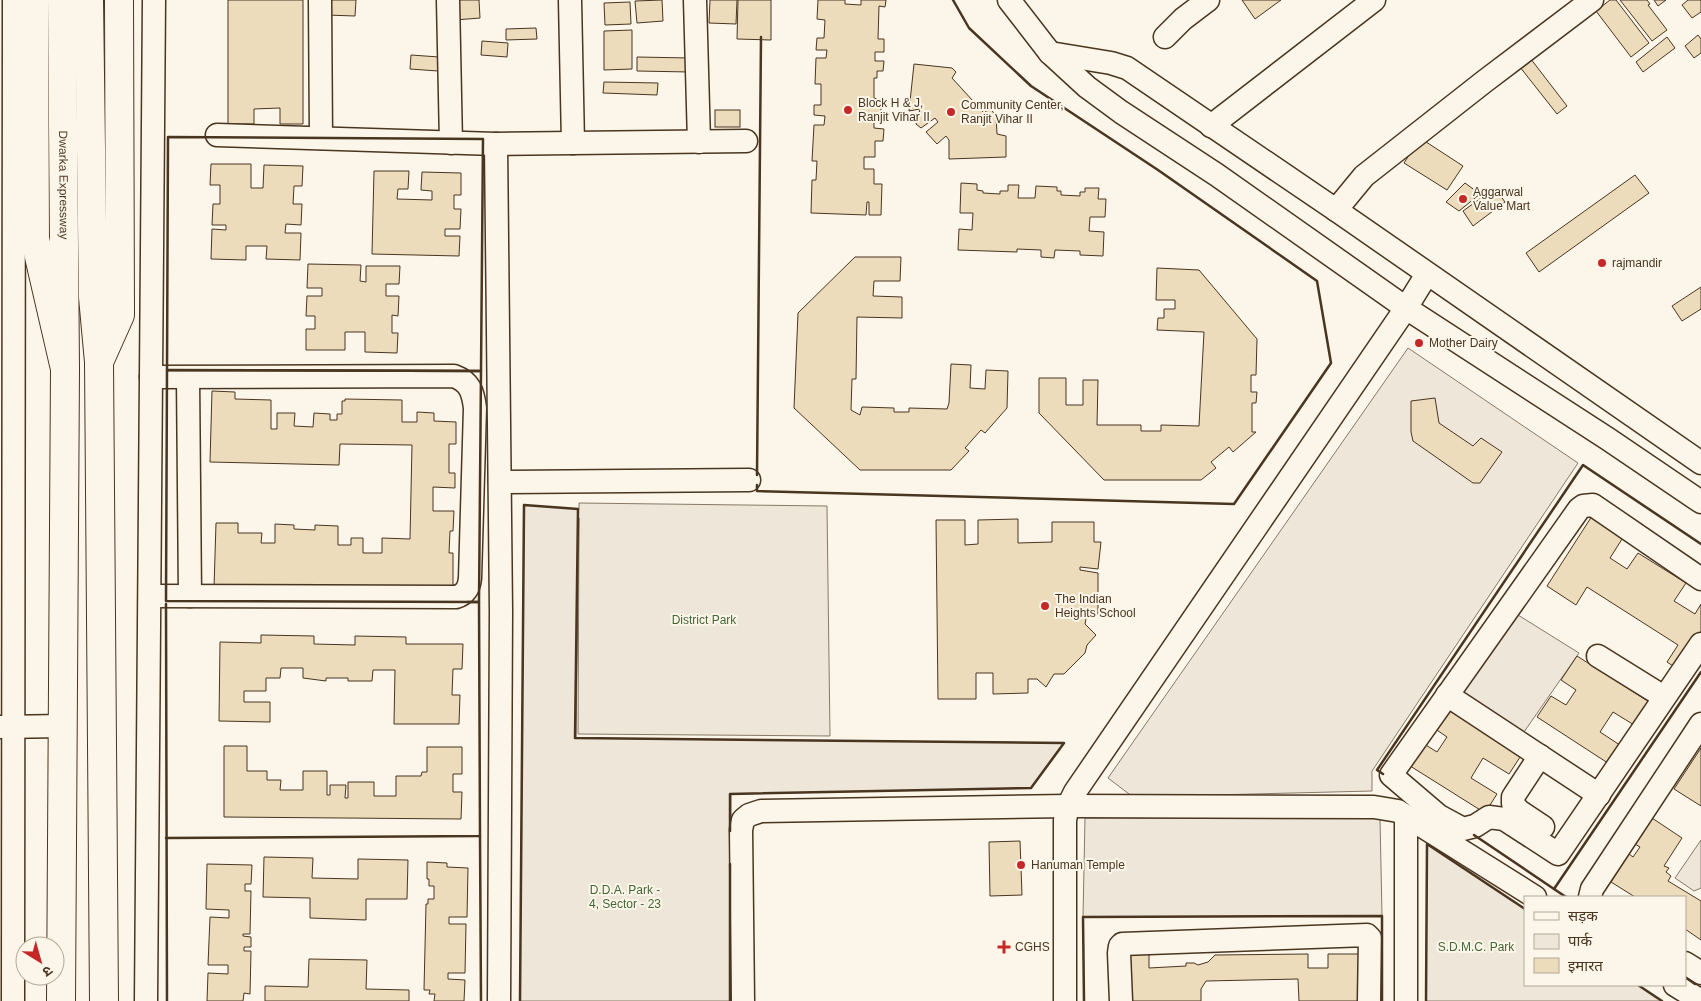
<svg xmlns="http://www.w3.org/2000/svg" width="1701" height="1001" font-family="Arial,'Noto Sans Devanagari',sans-serif">
<style>
.green{fill:#ede6d9;stroke:#887966}
.building{fill:#ecdcbc;stroke:#4a3520}
.lines{fill:none;stroke-linecap:round;stroke-linejoin:round}
.minor-casing{stroke:#4a3520;stroke-width:25}
.major-casing{stroke:#4a3520;stroke-width:30}
.highway-casing{stroke:#4a3520;stroke-width:30}
.minor{stroke:#fbf6e9;stroke-width:22}
.major{stroke:#fbf6e9;stroke-width:28}
.highway{stroke:#fbf6e9;stroke-width:28}
.wall{stroke:#4a3520;stroke-width:2.5}
.poi-dot{fill:#c62828;stroke:#fbf6e9;stroke-width:2}
.labels{text-anchor:middle;dominant-baseline:central;stroke-width:4;stroke-linejoin:round;paint-order:stroke}
.poi-label{font-size:12px;fill:#4a3520;stroke:#fbf6e9;text-anchor:start}
.street-label{font-size:12px;fill:#4a3520;stroke:#fbf6e9}
.park-label{font-size:12px;fill:#436837;stroke:#fbf6e9}
</style>
<rect width="100%" height="100%" fill="#fbf6e9"/>
<g class="green">
<polygon points="1408,348 1578,463 1372,771 1372,791 1133,797 1108,778"/>
<polygon points="579,503 827,506 830,736 578,734 579,518 576,738 1064,743 1031,788 731,794 730,1001 520,1001 524,505 579,509"/>
<polygon points="1518,615 1579,653 1524,732 1456,694"/>
<polygon points="1085,818 1380,818 1382,916 1083,917"/>
<polygon points="1701,840 1701,888 1694,891 1675,878"/>
<polygon points="1427,844 1525,909 1525,985 1638,985 1662,1001 1426,1001"/>
</g>
<g class="building">
<polygon points="228,0 303,0 303,124 280,124 280,108 254,109 254,124 228,124"/>
<polygon points="327,0 356,0 355,16 326,15"/>
<polygon points="454,0 479,0 480,18 455,20"/>
<polygon points="662,0 663,21 637,23 635,1"/>
<polygon points="710,0 737,0 736,24 709,23"/>
<polygon points="738,0 771,0 771,40 737,39"/>
<polygon points="818,0 845,0 845,4 861,5 861,0 886,0 885,7 879,6 878,39 884,39 884,52 875,52 875,61 884,61 883,71 877,71 877,78 874,78 874,98 877,99 876,105 881,106 881,118 874,117 874,128 884,129 883,141 875,141 875,157 864,157 864,169 874,169 874,184 882,184 881,215 869,215 869,202 867,202 866,215 811,213 812,180 816,180 817,161 812,161 814,125 824,125 825,116 814,115 814,105 821,105 821,84 815,84 816,58 826,58 827,50 816,50 817,38 824,38 825,20 817,19"/>
<polygon points="1242,0 1281,0 1255,19"/>
<polygon points="1610,0 1616,0 1649,43 1631,57 1596,11"/>
<polygon points="1620,0 1647,0 1650,4 1648,5 1667,30 1652,41"/>
<polygon points="1654,0 1666,0 1658,6"/>
<polygon points="1688,0 1701,0 1701,12 1692,18 1682,5"/>
<polygon points="630,2 631,24 605,25 604,3"/>
<polygon points="536,28 537,39 506,40 506,29"/>
<polygon points="632,30 632,69 604,70 604,31"/>
<polygon points="1698,35 1701,39 1701,53 1694,58 1685,46"/>
<polygon points="1667,37 1675,48 1643,72 1636,62"/>
<polygon points="482,41 508,43 507,57 481,55"/>
<polygon points="1527,54 1567,106 1557,114 1516,62"/>
<polygon points="411,55 439,57 438,71 410,69"/>
<polygon points="637,57 690,58 690,72 637,71"/>
<polygon points="914,64 952,68 956,72 952,78 984,113 990,108 996,116 997,134 1006,136 1006,157 949,159 949,140 946,136 937,144 926,132 938,122 935,118 921,128 916,124 920,109 909,111"/>
<polygon points="604,82 658,83 657,95 603,93"/>
<rect x="715" y="110" width="25" height="17"/>
<polygon points="1420,138 1463,166 1447,190 1404,163"/>
<polygon points="211,164 251,164 251,188 263,188 264,165 303,166 302,186 294,186 293,204 302,204 301,225 286,224 285,233 301,233 300,260 266,259 267,246 246,246 246,260 211,259 212,229 226,230 226,225 212,225 213,204 220,204 220,185 210,185"/>
<polygon points="374,171 409,171 408,189 398,189 397,199 432,200 432,191 421,190 422,172 461,173 461,195 454,195 454,209 461,209 460,229 445,229 445,236 460,236 459,256 372,254"/>
<polygon points="1635,175 1649,193 1539,272 1526,253"/>
<polygon points="961,183 977,184 977,190 983,191 983,193 1000,194 1000,191 1008,191 1008,185 1019,185 1018,198 1035,198 1036,186 1057,187 1057,191 1061,191 1061,195 1080,196 1080,192 1085,192 1085,188 1099,188 1098,199 1106,199 1105,217 1090,217 1089,231 1104,232 1103,256 1080,255 1080,251 1055,250 1054,258 1041,257 1041,250 1017,249 1017,252 958,250 959,229 972,230 973,213 960,213"/>
<polygon points="1465,183 1480,194 1459,211 1446,202"/>
<polygon points="1495,188 1505,202 1473,226 1463,211"/>
<polygon points="855,257 901,257 900,281 874,281 873,296 902,297 902,318 857,317 856,379 852,379 851,410 860,415 862,407 894,408 894,412 909,412 909,408 947,409 949,403 951,364 971,365 970,388 985,389 986,370 1008,371 1007,408 985,433 981,430 965,448 969,451 951,470 860,470 794,408 798,313"/>
<polygon points="308,264 361,265 360,281 366,282 366,266 400,266 399,284 386,284 386,296 399,296 398,316 392,315 392,333 398,333 397,353 365,352 365,332 345,332 345,350 306,350 306,329 315,329 315,316 306,316 307,296 322,296 322,288 307,288"/>
<polygon points="1157,268 1199,270 1257,339 1256,375 1251,375 1251,392 1257,392 1256,403 1252,403 1252,432 1256,432 1233,452 1229,447 1211,462 1216,468 1201,480 1104,480 1039,413 1039,378 1066,378 1066,405 1083,405 1083,380 1098,380 1097,425 1141,425 1141,431 1161,431 1161,425 1199,426 1204,332 1157,330 1158,318 1164,318 1164,309 1175,309 1175,300 1156,300"/>
<polygon points="1701,287 1701,309 1682,321 1672,306"/>
<polygon points="212,391 235,392 235,399 271,400 271,429 277,429 277,413 295,413 294,426 313,427 314,413 330,414 330,420 337,420 337,414 342,414 342,401 345,401 345,399 402,400 402,422 417,422 417,412 434,413 434,421 456,422 456,444 449,444 449,473 455,473 455,488 433,487 433,511 454,511 453,531 450,531 449,553 453,553 453,593 214,588 216,523 238,523 238,533 262,533 261,543 275,543 275,524 294,525 294,529 315,530 315,525 338,526 338,545 351,545 351,538 363,538 363,553 382,553 382,538 410,539 412,445 340,444 339,465 210,462"/>
<polygon points="1435,398 1439,423 1473,446 1481,438 1502,452 1480,483 1473,483 1413,441 1411,432 1411,401"/>
<polygon points="1592,516 1624,536 1610,558 1627,569 1638,553 1686,583 1674,601 1695,614 1701,604 1701,636 1679,670 1667,662 1678,645 1587,587 1576,605 1547,586"/>
<polygon points="1018,519 1018,543 1052,542 1052,522 1094,522 1094,542 1101,542 1098,569 1080,567 1080,570 1098,573 1098,614 1087,614 1085,624 1096,635 1087,645 1085,653 1064,674 1054,674 1046,687 1037,679 1028,679 1028,693 993,694 993,673 976,673 976,699 938,699 936,520 965,520 965,545 978,544 978,520"/>
<polygon points="261,635 314,636 314,644 355,645 355,636 406,637 406,644 463,644 462,669 453,669 452,695 460,695 459,724 394,724 395,670 373,670 372,681 348,681 348,678 326,678 326,681 303,678 303,668 281,668 280,678 266,678 266,691 244,691 244,702 270,702 270,722 219,721 220,642 261,643"/>
<polygon points="1577,656 1654,705 1639,728 1613,712 1600,732 1626,749 1614,767 1537,717 1551,696 1566,705 1576,690 1561,680"/>
<polygon points="1446,705 1524,751 1509,774 1483,758 1471,778 1497,794 1485,813 1407,764 1421,742 1437,752 1447,737 1431,726"/>
<polygon points="224,746 247,746 247,771 267,771 267,780 281,780 280,790 303,790 303,771 327,771 327,795 330,795 330,785 346,785 345,798 348,798 348,782 374,782 374,796 396,796 396,776 421,776 422,772 427,772 427,747 462,747 462,774 453,774 453,792 462,792 461,819 224,817"/>
<polygon points="1701,748 1701,806 1674,789"/>
<polygon points="1652,818 1682,838 1664,866 1669,868 1666,872 1671,876 1668,881 1701,901 1701,940 1685,929 1685,897 1635,897 1611,882 1629,854 1633,857 1640,847 1635,844"/>
<polygon points="1020,841 1022,895 990,896 989,842"/>
<polygon points="264,857 313,858 312,878 358,879 358,859 408,860 407,899 366,899 366,920 310,918 310,898 263,897"/>
<polygon points="427,862 447,863 447,867 468,868 467,917 449,917 449,924 466,924 465,973 448,973 448,979 465,980 464,1001 434,1001 435,994 429,994 430,990 424,990 426,904 428,904 428,899 434,899 434,886 429,886 429,879 427,879"/>
<polygon points="207,864 252,865 251,884 245,884 245,891 251,891 250,934 243,934 243,936 251,937 251,947 244,947 244,951 251,951 250,994 244,993 243,1001 207,1001 208,973 228,974 228,965 208,965 210,917 229,918 229,910 206,909"/>
<polygon points="1126,953 1149,953 1149,968 1186,966 1186,963 1194,963 1198,965 1208,962 1215,955 1308,954 1308,968 1328,968 1328,954 1364,954 1363,1001 1299,1001 1298,979 1206,981 1201,989 1201,1001 1125,1001"/>
<polygon points="309,959 367,960 366,989 409,990 409,1001 265,1001 265,986 308,987"/>
</g>
<g class="lines">
<defs>
<g id="minor">
<polyline points="320,0 321,138"/>
<polyline points="448,0 451,143"/>
<polyline points="570,0 573,143"/>
<polyline points="695,0 699,142"/>
<polyline points="1009,0 1050,53 1087,87 1121,112 1217,175 1406,308 1608,439 1701,502"/>
<polyline points="1165,37 1183,19 1208,0"/>
<polyline points="1050,53 1111,63 1127,68 1336,210 1701,463"/>
<polyline points="1211,126 1374,0"/>
<polyline points="217,135 496,144 746,141"/>
<polyline points="496,144 501,612 499,1001"/>
<polyline points="1336,210 1364,176 1485,81 1592,0"/>
<polyline points="188,378 190,596"/>
<polyline points="500,482 749,480"/>
<polyline points="1701,579 1593,505 1583,506 1579,509 1391,775 1439,816 1463,829 1475,826 1489,817 1504,819 1558,854 1701,644"/>
<path d="M150,596L456,597C466,594 469,588 470,578L475,408C473,392 470,382 454,376L151,377"/>
<polyline points="1598,656 1664,697"/>
<polyline points="1447,695 1599,795"/>
<polyline points="0,727 63,726"/>
<polyline points="1540,756 1513,797 1513,804 1519,811 1543,827"/>
<polyline points="1406,816 1406,1001"/>
<polyline points="1590,897 1592,889 1701,724"/>
<polyline points="1685,963 1701,973"/>
<polyline points="1675,985 1701,1001"/>
<polyline points="13,1001 14,0"/>
<polyline points="146,1001 154,0"/>
<polyline points="743,1001 741,830 743,820 749,815 761,811 1068,806 1374,807 1398,811 1535,897"/>
<polyline points="1065,1001 1065,820 1068,806 1075,792 1406,308 1427,274"/>
<polyline points="1121,1001 1119,953 1120,946 1122,944 1367,935 1370,938 1369,1001"/>
</g>
<g id="major">
<polyline points="34,0 35,239 65,369 61,1001"/>
<polyline points="104,1001 99,362 120,315 119,0"/>
</g>
<g id="highway">
<path id="s1" d="M62,0L65,369"/>
<polyline points="89,0 93,297 99,362"/>
</g>
</defs>
<use href="#minor" class="minor-casing"/>
<use href="#major" class="major-casing"/>
<use href="#highway" class="highway-casing"/>
<use href="#minor" class="minor"/>
<use href="#major" class="major"/>
<use href="#highway" class="highway"/>
<g class="wall">
<polygon points="168,137 483,139 481,371 167,370"/>
<polygon points="167,370 481,371 479,602 166,601"/>
<polyline points="757,475 761,37"/>
<polyline points="757,485 757,491 1234,504 1331,363 1317,281 1158,170 1031,86 969,28 953,0"/>
<polyline points="166,604 167,1001"/>
<polyline points="1383,774 1377,770 1583,465 1701,544"/>
<polyline points="1474,835 1554,889 1701,672"/>
<polyline points="479,836 480,836 481,1001"/>
<polyline points="166,838 480,836 479,602 468,602"/>
<polyline points="1555,888 1554,889 1566,897"/>
<polyline points="1685,977 1695,984"/>
<polyline points="1638,985 1662,1001"/>
<polyline points="520,1001 524,505 578,509 575,738 1064,743 1031,788 730,794 730,831"/>
<polyline points="730,1001 730,864"/>
<polyline points="1084,1001 1083,917 1382,916 1382,1001"/>
<polyline points="1426,1001 1427,844 1525,909"/>
</g>
</g>
<g class="poi-dot">
<circle cx="848" cy="110" r="5"/>
<circle cx="951" cy="112" r="5"/>
<circle cx="1463" cy="199" r="5"/>
<circle cx="1602" cy="263" r="5"/>
<circle cx="1419" cy="343" r="5"/>
<circle cx="1045" cy="606" r="5"/>
<circle cx="1021" cy="865" r="5"/>
<path d="M1001.5 939.5h5v5h5v5h-5v5h-5v-5h-5v-5h5z"/>
</g>
<g class="labels">
<g class="poi-label">
<text x="858" y="103">Block H &amp; J,<tspan x="858" dy="14">Ranjit Vihar II</tspan></text>
<text x="961" y="105">Community Center,<tspan x="961" dy="14">Ranjit Vihar II</tspan></text>
<text x="1473" y="192">Aggarwal<tspan x="1473" dy="14">Value Mart</tspan></text>
<text x="1612" y="263">rajmandir</text>
<text x="1429" y="343">Mother Dairy</text>
<text x="1055" y="599">The Indian<tspan x="1055" dy="14">Heights School</tspan></text>
<text x="1031" y="865">Hanuman Temple</text>
<text x="1015" y="947">CGHS</text>
</g>
<g class="street-label">
<text stroke="none"><textPath href="#s1" startOffset="185">Dwarka Expressway</textPath></text>
</g>
<g class="park-label">
<text x="704" y="620">District Park</text>
<text x="625" y="890">D.D.A. Park -<tspan x="625" dy="14">4, Sector - 23</tspan></text>
<text x="1476" y="947">S.D.M.C. Park</text>
</g>
</g>
<rect x="1524" y="896" width="162" height="90" fill="#fbf6e9" stroke="#b4a999"/>
<rect x="1534" y="912" width="25" height="8" fill="#fbf6e9" stroke="#b4a999"/>
<text x="1568" y="921" font-size="15" fill="#4a3520">सड़क</text>
<rect x="1534" y="934" width="25" height="15" fill="#ede6d9" stroke="#b4a999"/>
<text x="1568" y="946" font-size="15" fill="#4a3520">पार्क</text>
<rect x="1534" y="958" width="25" height="15" fill="#ecdcbc" stroke="#b4a999"/>
<text x="1568" y="971" font-size="15" fill="#4a3520">इमारत</text>
<g transform="translate(40 961) rotate(143)"><circle r="24" fill="#fbf6e9" stroke="#b4a999"/>
<path d="M0-4L9 19L0 12L-9 19Z" fill="#c62828"/>
<text y="-8" font-size="14" font-weight="bold" text-anchor="middle" fill="#4a3520">उ</text>
</g>
</svg>
